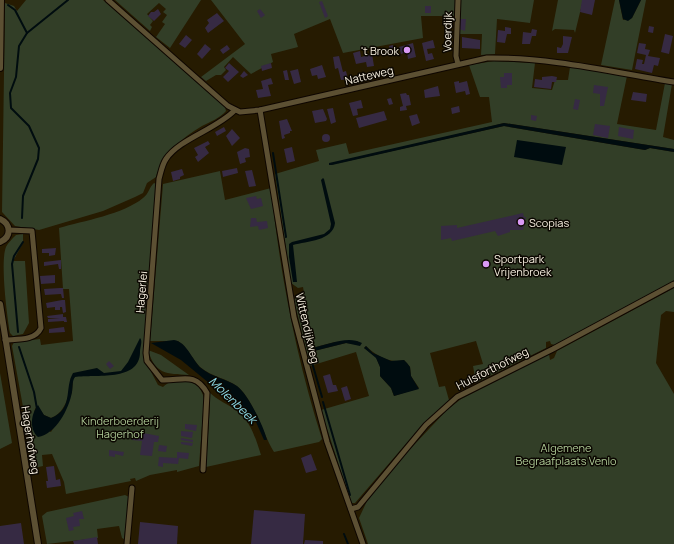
<svg xmlns="http://www.w3.org/2000/svg" width="674" height="544" font-family="Manrope,sans-serif">
<style>
.green{fill:#323e27;fill-rule:evenodd}
.water{fill:#000c0f}
.lines{fill:none;stroke-linecap:round;stroke-linejoin:round}
.stream{stroke:#000c0f;stroke-width:2}
.building{fill:#362a43}
.minor-casing{stroke:#0e0600;stroke-width:7}
.tertiary-casing{stroke:#0e0600;stroke-width:8}
.minor{stroke:#5c5033;stroke-width:5}
.tertiary{stroke:#5c5033;stroke-width:6}
.poi-dot{fill:#da9af6;stroke:#0b0701;stroke-width:1.5}
.labels{text-anchor:middle;dominant-baseline:central;stroke-width:3;stroke-linejoin:round;paint-order:stroke}
.street-label{font-size:11px;fill:#f7f0e0;stroke:#0b0701}
.poi-label{font-size:11px;fill:#f7f0e0;stroke:#0b0701;text-anchor:start}
.park-label{font-size:11px;fill:#afcb97;stroke:#0b0701}
.water-label{font-size:12px;font-style:italic;fill:#8cd8e3;stroke:#0b0701}
</style>
<rect width="100%" height="100%" fill="#261b01"/>
<g class="green">
<path d="M26,0H103L225,107L226,111C220,118 210,122 202,126C183,137 162,155 156,177L147,183L143,193L135,197L103,211L39,230L15,226L2,212L5,3L14,6L17,11Z"/>
<polygon points="115,0 201,0 170,48 156,37 165,24 162,22 167,15 163,12 166,9 159,3 147,14 153,21 150,25 152,27 150,31"/>
<polygon points="211,0 455,0 455,16 421,16 423,38 343,53 330,19 294,34 298,47 271,54 273,62 251,74 233,57 224,67 226,70 221,75 216,75 206,81 201,77 245,44"/>
<polygon points="460,0 534,0 530,23 497,19 495,54 481,55 482,34 458,34"/>
<polygon points="558,0 583,0 575,33 574,30 555,29 552,31"/>
<polygon points="615,0 619,0 623,20 632,18 641,0 646,0 632,70 601,65"/>
<path d="M494,61L535,63L532,88L552,90L555,80H568L570,67L627,76L617,124L656,130L665,83L672,84L663,137L674,140V149L504,123L330,165L504,126L645,150L650,148L674,152V281L555,345L551,344L550,341L546,342V348L476,383L473,366L483,364L476,341L430,353L439,387L445,386L449,400L423,424L355,503H351L321,410L369,396L356,352L310,366L294,300L299,294L304,293L303,287L298,288L291,283L275,174L319,161L316,150L346,143L349,154L492,122L489,97H480L469,65ZM297,303L301,304L312,348L335,342L358,341L356,344L346,343L310,352ZM366,346C375,355 390,364 404,360L410,367L411,376L419,388L394,396L391,388L380,376V367L376,357L364,348Z"/>
<path d="M220,171L225,200L271,188C280,274 296,357 322,439L319,442L274,452C263,434 254,401 238,387C227,378 211,377 200,367C192,359 188,348 178,341H150L163,184Z"/>
<path d="M154,183L156,184L150,271L148,366L158,385L163,387C177,374 201,379 204,399L199,466L177,472V470L150,475L136,481L135,478L130,479L131,481L66,494L64,482L52,454L42,455L43,466L34,468L12,346L14,342L40,339L41,345L73,341L69,289H63L59,228C83,221 124,214 143,198C149,194 149,187 154,183ZM71,377H75L73,379L72,392L67,406L51,432L32,423L35,409L37,406L44,415L51,418C67,412 70,392 71,377Z"/>
<path d="M23,234V243L13,261H25L29,323L23,334L13,336L10,333C7,316 0,261 6,247C8,243 13,238 16,235Z"/>
<polygon points="674,288 674,312 666,311 661,315 656,363 674,394 674,544 368,544 359,518 367,501 395,465 447,410 461,399 549,354 550,360 554,358 557,351"/>
<path d="M148,350L161,355L189,375C166,374 155,374 148,350Z"/>
<polygon points="0,373 12,443 0,449"/>
<path d="M209,392C218,401 228,404 237,411C251,421 256,440 261,455L206,467L210,403Z"/>
<polygon points="125,495 129,497 124,539 122,538 119,526 97,529 98,538 47,544 42,516 47,512"/>
</g>
<g class="water">
<polygon points="619,0 641,0 632,18 628,21 623,19"/>
<polygon points="504,123 674,149 674,152 650,148 645,150 504,126 332,165 329,165 329,163"/>
<polygon points="517,140 566,147 562,165 514,157"/>
<path d="M323,178L324,179L335,223C333,241 307,241 293,245L297,282H293L289,257V244L292,242L324,234L330,229L331,224L321,180Z"/>
<path d="M297,303H301L312,348C327,345 348,335 362,343L360,346L346,343L310,352Z"/>
<path d="M140,338C143,341 140,347 140,352C140,382 95,374 75,377C72,381 73,386 72,392C69,409 56,434 38,437C29,429 31,414 38,405L44,415L51,418C74,409 64,388 73,373L97,368L104,373L121,371L128,362Z"/>
<path d="M174,340C187,342 192,360 201,368C212,377 226,379 237,386C248,394 264,427 267,440H264L256,422L244,409L229,398L217,393L209,383L181,360L151,343Z"/>
<polygon points="366,346 373,353 391,361 404,360 407,363 410,367 411,376 419,389 394,396 391,388 380,376 380,367 376,358 364,348"/>
</g>
<g class="lines">
<g class="stream">
<polyline points="8,5 15,10 27,33 19,46 16,77 10,93 11,108 29,126 39,148 38,159 23,196 22,218"/>
<polyline points="27,33 68,0"/>
<polyline points="273,153 286,237"/>
<polyline points="18,332 12,264 14,256 23,242"/>
<polyline points="19,347 34,392 37,409"/>
<polyline points="310,351 311,359 322,397"/>
<polyline points="323,402 350,495"/>
<polyline points="344,534 348,544"/>
</g>
</g>
<g class="building">
<polygon points="582,0 595,0 592,15 580,12"/>
<polygon points="322,1 328,16 325,18 319,2"/>
<rect x="425" y="6" width="6" height="7"/>
<polygon points="158,9 161,14 154,21 148,16 151,12 154,12"/>
<polygon points="260,9 265,15 261,18 257,11"/>
<polygon points="217,13 224,21 208,33 205,28 209,23 207,20"/>
<polygon points="459,19 466,19 465,31 459,29"/>
<polygon points="649,26 654,27 653,33 648,32"/>
<polygon points="505,27 511,28 511,34 507,34 505,43 497,42 498,30 505,31"/>
<polygon points="532,29 537,30 536,36 532,36 530,44 522,44 523,32 531,33"/>
<polygon points="665,34 673,36 669,54 661,52"/>
<polygon points="186,35 192,40 185,48 179,44"/>
<polygon points="563,36 572,37 568,53 557,53 557,47 561,48 563,44"/>
<polygon points="462,37 480,40 480,49 462,48"/>
<polygon points="433,40 435,48 427,49 428,54 432,53 434,59 426,61 422,43"/>
<polygon points="413,43 416,57 408,59 407,52 401,54 399,47"/>
<polygon points="639,43 646,44 645,49 650,50 648,56 660,58 658,66 654,65 652,73 635,69 637,59 643,60 642,64 644,64 646,55 637,53"/>
<polygon points="205,44 211,49 202,59 197,54"/>
<polygon points="227,45 230,49 223,54 220,50"/>
<polygon points="393,45 395,55 391,56 389,46"/>
<polygon points="360,51 361,57 372,54 374,66 367,67 366,62 356,64 353,53"/>
<polygon points="339,56 343,72 346,71 348,79 341,80 338,68 335,69 333,57"/>
<polygon points="229,63 239,72 228,82 223,77 229,71 225,68"/>
<polygon points="271,63 272,68 262,71 261,66"/>
<polygon points="322,65 326,77 318,79 317,75 312,76 310,69"/>
<polygon points="298,69 301,82 294,84 290,71"/>
<polygon points="287,70 289,80 285,80 283,71"/>
<polygon points="244,71 248,75 243,78 240,76"/>
<polygon points="504,73 512,73 512,85 507,85 507,88 501,88 500,77 504,77"/>
<polygon points="552,76 557,77 556,82 552,82 551,89 534,87 535,79 542,80 542,77"/>
<polygon points="271,78 273,84 268,85 271,96 258,98 256,90 263,89 261,81"/>
<polygon points="459,81 459,83 467,81 470,94 466,95 465,91 456,93 454,82"/>
<polygon points="594,85 608,87 604,106 600,106 600,94 593,93"/>
<polygon points="438,86 440,96 425,98 424,90"/>
<polygon points="633,92 647,94 646,102 631,100"/>
<polygon points="406,93 407,95 409,95 411,105 406,106 407,110 400,111 400,107 403,106 400,94"/>
<polygon points="391,98 393,104 389,105 387,99"/>
<polygon points="575,99 580,100 578,110 573,109"/>
<polygon points="361,100 363,108 357,109 358,115 353,116 349,103"/>
<polygon points="459,106 460,112 452,114 451,108"/>
<polygon points="333,108 336,122 331,124 327,109"/>
<polygon points="323,109 327,119 326,121 315,123 312,111"/>
<polygon points="384,111 387,120 359,128 356,118"/>
<polygon points="417,114 420,123 412,126 409,116"/>
<polygon points="531,115 537,116 536,121 531,120"/>
<polygon points="287,119 292,131 290,131 290,133 284,135 285,138 282,139 279,121"/>
<polygon points="595,124 610,126 608,138 593,135"/>
<polygon points="224,127 226,131 217,136 215,132"/>
<polygon points="619,127 634,130 633,139 618,136"/>
<polygon points="232,129 240,138 232,146 226,136"/>
<circle cx="326" cy="138" r="4"/>
<polygon points="208,141 210,144 205,147 209,153 198,162 195,157 198,155 194,148"/>
<polygon points="292,147 295,161 287,163 284,149"/>
<polygon points="245,148 249,149 250,157 245,158 246,162 240,164 237,152"/>
<polygon points="237,168 238,173 223,177 222,171"/>
<polygon points="182,169 184,175 180,177 180,179 173,181 171,172"/>
<polygon points="252,170 256,186 249,187 245,171"/>
<polygon points="256,196 257,199 261,198 263,206 251,209 246,198"/>
<polygon points="523,213 524,217 526,217 523,230 510,230 510,232 498,236 495,231 452,241 451,238 441,240 441,226 457,225 457,228"/>
<polygon points="251,218 256,218 257,222 267,221 268,228 259,230 258,226 250,227"/>
<polygon points="56,248 55,255 49,256 49,253 42,253 42,249"/>
<polygon points="61,260 61,269 59,269 58,264 44,266 44,262"/>
<polygon points="55,275 55,283 41,284 40,276"/>
<polygon points="60,288 63,288 64,298 62,298 61,294 45,295 44,289"/>
<polygon points="62,300 65,300 66,312 63,313 62,307 60,307 60,310 55,310 55,307 47,308 46,303"/>
<polygon points="63,314 63,317 66,317 67,322 64,322 64,321 48,322 48,319 60,318 48,318 47,316"/>
<polygon points="64,327 65,332 49,333 49,329"/>
<polygon points="109,361 114,366 110,369 106,364"/>
<polygon points="330,374 333,385 336,385 338,391 328,393 323,376"/>
<polygon points="347,386 351,399 345,401 341,388"/>
<polygon points="185,424 197,425 196,431 185,429"/>
<polygon points="133,431 159,436 158,442 154,442 152,456 140,455 142,441 132,440"/>
<polygon points="181,431 193,432 192,438 181,436"/>
<polygon points="181,438 193,440 193,442 181,440"/>
<polygon points="181,442 193,443 192,446 181,444"/>
<polygon points="159,445 167,446 166,452 158,451"/>
<polygon points="109,450 124,452 123,456 115,454 115,457 109,456"/>
<polygon points="177,452 189,453 188,459 179,458 178,464 163,463 163,467 158,466 159,457 177,458"/>
<polygon points="311,454 317,470 306,473 301,458"/>
<polygon points="54,466 56,480 60,479 61,486 47,488 46,481 48,481 46,467"/>
<polygon points="254,510 305,514 303,544 251,544"/>
<polygon points="82,511 84,519 79,519 80,526 73,527 74,530 69,531 66,518 74,516 73,513"/>
<polygon points="140,522 178,526 177,544 138,544"/>
<polygon points="21,523 24,544 0,544 0,526"/>
<polygon points="97,537 98,544 74,544 73,541"/>
<polygon points="305,540 323,541 323,544 304,544"/>
</g>
<g class="lines">
<defs>
<g id="minor">
<path d="M108,0L228,106L240,112L260,110L487,58C549,57 612,72 674,82"/>
<polyline points="458,0 456,56 458,64"/>
<polyline points="260,110 294,317 327,442 363,544"/>
<path d="M5,340C18,339 35,341 41,328L32,231L9,230"/>
<path d="M203,470L207,393C195,371 181,381 162,380L147,361L146,353L159,179C161,172 162,165 166,159C179,139 217,129 235,110"/>
<polyline points="351,509 358,507 426,425 457,397 553,349 674,284"/>
<polyline points="127,544 132,488"/>
</g>
<g id="tertiary">
<polyline points="0,68 1,0"/>
<path d="M0,219C11,224 12,237 0,242"/>
<polyline points="0,304 38,544"/>
</g>
</defs>
<use href="#minor" class="minor-casing"/>
<use href="#tertiary" class="tertiary-casing"/>
<use href="#minor" class="minor"/>
<use href="#tertiary" class="tertiary"/>
</g>
<g class="poi-dot">
<circle cx="407" cy="50" r="4"/>
<circle cx="521" cy="222" r="4"/>
<circle cx="486" cy="264" r="4"/>
</g>
<g class="labels">
<g class="street-label">
<text transform="translate(447 32) rotate(-89)">Voerdijk</text>
<text transform="translate(369 75) rotate(-13)">Natteweg</text>
<text transform="translate(141 292) rotate(-85)">Hagerlei</text>
<text transform="translate(308 328) rotate(77)">Wittendijkweg</text>
<text transform="translate(492 368) rotate(-27)">Hulsforthofweg</text>
<text transform="translate(31 440) rotate(81)">Hagerhofweg</text>
</g>
<g class="poi-label">
<text x="399" y="50" text-anchor="end">'t Brook</text>
<text x="529" y="222">Scopias</text>
<text x="494" y="258">Sportpark<tspan x="494" dy="13">Vrijenbroek</tspan></text>
</g>
<g class="park-label">
<text x="120" y="420">Kinderboerderij<tspan x="120" dy="13">Hagerhof</tspan></text>
<text x="566" y="447">Algemene<tspan x="566" dy="13">Begraafplaats Venlo</tspan></text>
</g>
<g class="water-label">
<text transform="translate(233 400) rotate(44)">Molenbeek</text>
</g>
</g>
</svg>
